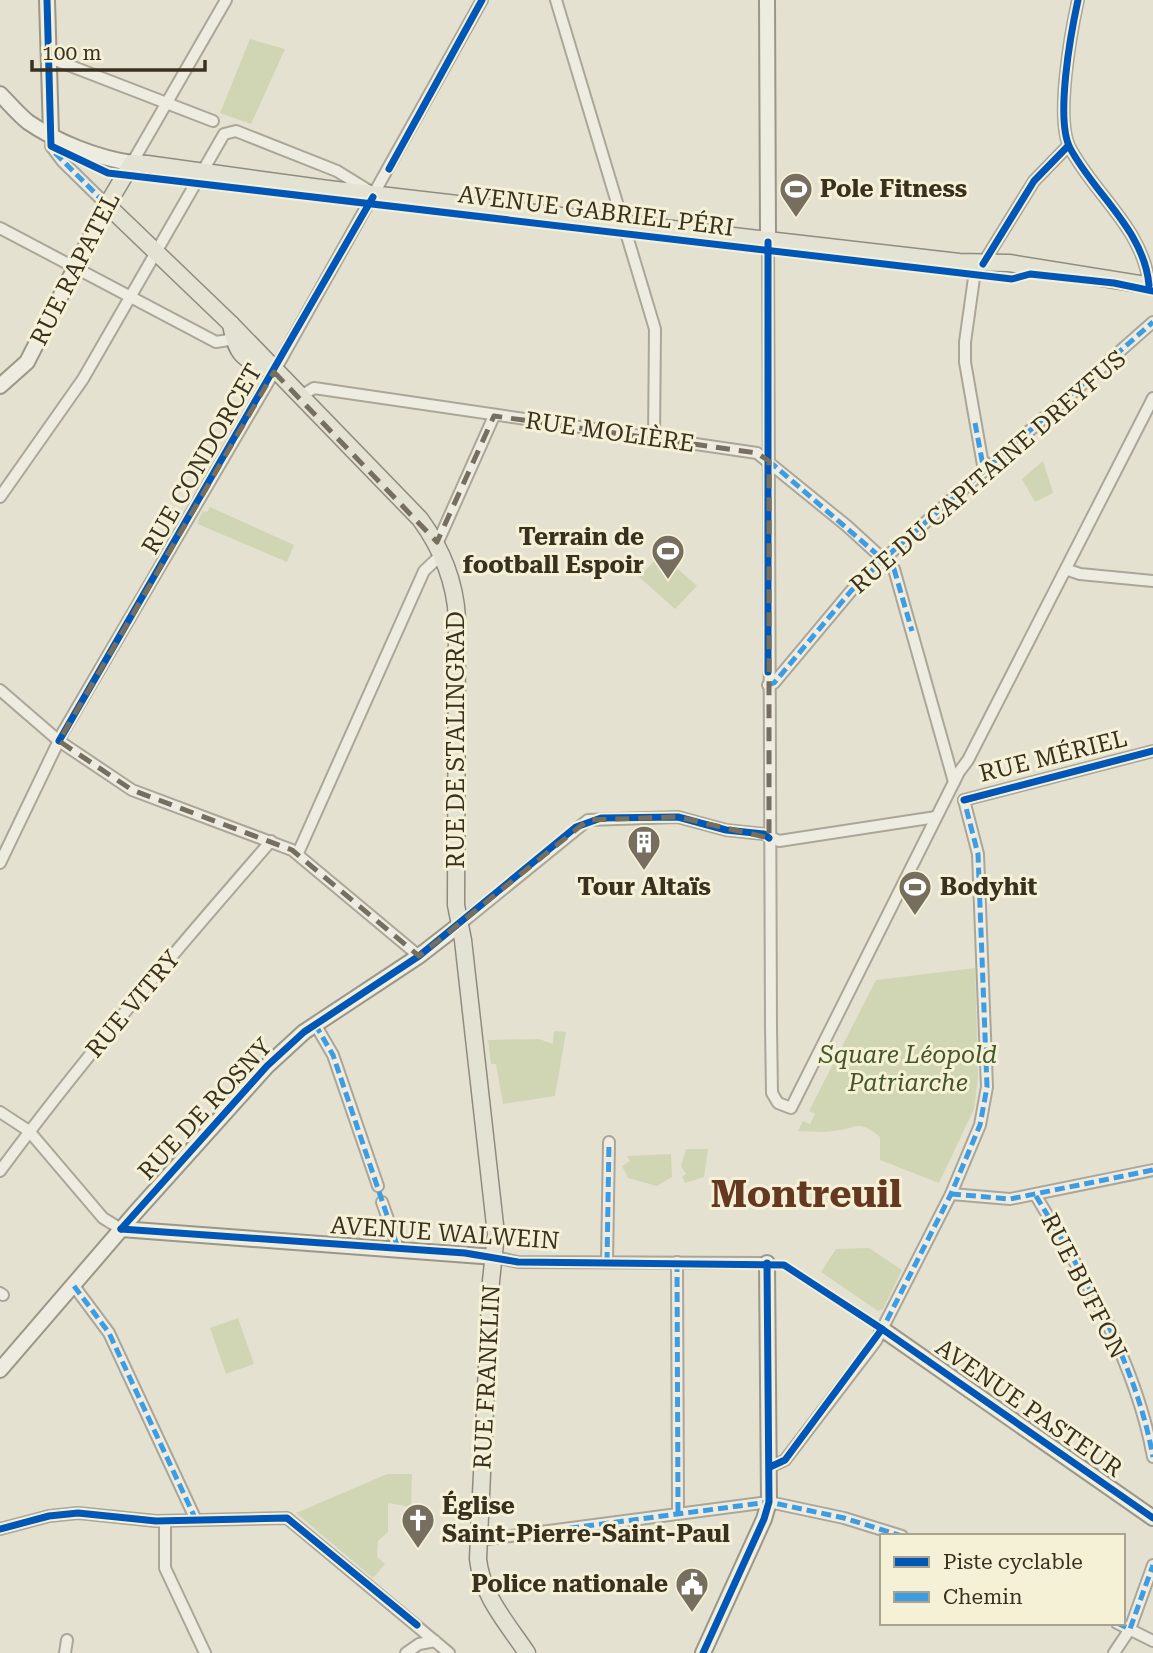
<svg xmlns="http://www.w3.org/2000/svg" width="1153" height="1653" font-family="'Roboto Serif',serif">
<style>
.green{fill:#d0d5b3}
.lines{fill:none;stroke-linecap:round;stroke-linejoin:round}
.street-casing{stroke:#aba698;stroke-width:14}
.secondary-casing{stroke:#9a9688;stroke-width:18}
.primary-casing{stroke:#908b7f;stroke-width:19}
.street{stroke:#eeebe1;stroke-width:10}
.secondary{stroke:#eeebe1;stroke-width:14}
.primary{stroke:#e4e2d3;stroke-width:16}
.quiet{stroke:#3e9de0;stroke-width:5;stroke-dasharray:10 5;stroke-linecap:butt}
.cycleway-casing{stroke:#f5f1d7;stroke-width:11}
.cycleway{stroke:#0057b8;stroke-width:7}
.marked{fill:none;stroke:#766e5e;stroke-width:5;stroke-dasharray:14 9;stroke-linejoin:round}
.labels{text-anchor:middle;dominant-baseline:central;stroke-width:6;stroke-linejoin:round;paint-order:stroke}
.poi-label{font-size:24px;font-weight:bold;fill:#3a3020;stroke:#f5f1d7;text-anchor:start}
.street-label{font-size:24px;fill:#3a3020;stroke:#f5f1d7}
.park-label{font-size:24px;font-style:italic;fill:#445627;stroke:#f5f1d7}
.town-label{font-size:38px;font-weight:bold;fill:#653921;stroke:#f5f1d7}
</style>
<rect width="100%" height="100%" fill="#e5e1d0"/>
<g class="green">
<polygon points="250,39 285,49 251,124 220,113"/>
<polygon points="1043,461 1053,493 1035,502 1022,479"/>
<polygon points="210,507 294,545 287,562 200,525 197,523 203,511 207,512"/>
<polygon points="661,554 697,586 675,609 639,577"/>
<path d="M975,968L978,1077L974,1109L939,1183L880,1160V1137C857,1118 857,1129 833,1131C821,1133 809,1131 798,1131L803,1121L810,1124L815,1114L809,1111L876,980Z"/>
<polygon points="554,1031 566,1032 555,1096 503,1104 496,1064 491,1064 488,1040 539,1039 553,1044"/>
<polygon points="686,1149 708,1149 704,1177 685,1183 682,1177 686,1174 681,1166"/>
<polygon points="671,1154 672,1177 657,1186 628,1178 622,1166 630,1161 627,1156"/>
<polygon points="869,1248 902,1270 883,1309 878,1311 821,1272 836,1249"/>
<polygon points="238,1318 254,1364 226,1374 210,1328"/>
<polygon points="387,1474 412,1474 411,1507 388,1503 388,1532 378,1541 377,1557 385,1564 373,1578 296,1513"/>
</g>
<g class="lines">
<defs>
<g id="street">
<polyline points="556,0 655,329 654,440"/>
<path d="M1078,0C1071,32 1055,119 1070,148C1095,195 1144,230 1149,285"/>
<polyline points="50,58 213,121"/>
<polyline points="51,146 63,162 107,205"/>
<polyline points="132,163 226,0"/>
<polyline points="0,228 216,342 241,338"/>
<polyline points="768,238 771,1027 772,1093 778,1103 791,1108 959,772 968,760 1153,398"/>
<polyline points="301,396 314,388 757,453 847,526 894,569 954,782"/>
<polyline points="984,471 965,362 965,342 974,278 1034,181 1068,146"/>
<polyline points="0,497 83,379 224,134 236,131 337,171 371,192"/>
<polyline points="437,544 494,416"/>
<polyline points="1068,570 1080,574 1153,581"/>
<polyline points="768,685 774,683 851,591 885,558 1153,322"/>
<polyline points="0,690 59,741 132,790 292,850 419,956"/>
<polyline points="964,800 1153,751"/>
<polyline points="298,853 424,571 442,554"/>
<polyline points="0,863 63,732 274,372 482,0"/>
<polyline points="459,925 588,820 678,817 726,830 764,834 779,841 936,817"/>
<polyline points="315,1024 333,1055 378,1186"/>
<polyline points="0,1112 29,1131 103,1218 121,1229"/>
<path d="M0,1171C85,1056 178,948 271,841"/>
<polyline points="951,1194 1010,1199 1153,1170"/>
<path d="M1036,1196C1085,1277 1136,1363 1153,1457"/>
<polyline points="382,1202 398,1248"/>
<polyline points="495,1257 518,1262 767,1263"/>
<polyline points="607,1262 609,1142"/>
<polyline points="677,1262 678,1512"/>
<polyline points="74,1286 109,1333 196,1520"/>
<polyline points="0,1293 3,1295"/>
<polyline points="770,1467 785,1460 876,1341 951,1194 980,1125 987,1087 978,854 964,800"/>
<polyline points="165,1521 165,1568 205,1653"/>
<polyline points="0,1529 49,1516 78,1513 156,1521 287,1518 449,1653"/>
<polyline points="480,1540 769,1502 844,1518 902,1536"/>
<polyline points="1117,1623 1153,1641"/>
<polyline points="65,1653 67,1640"/>
<polyline points="406,1653 419,1644 435,1641"/>
<polyline points="1114,1653 1130,1629 1153,1565"/>
</g>
<g id="secondary">
<polyline points="47,0 51,134"/>
<polyline points="767,0 768,238"/>
<path d="M0,94C9,103 18,114 28,122C57,142 97,158 132,163"/>
<polyline points="0,386 27,362 107,205"/>
<polyline points="121,1229 495,1257"/>
<polyline points="882,1329 1153,1518"/>
<polyline points="0,1370 136,1212 267,1066 304,1032 419,956 459,925"/>
<polyline points="703,1653 764,1519 769,1502 767,1263"/>
</g>
<g id="primary">
<path d="M231,324C236,354 242,359 271,370"/>
<path d="M527,1653C507,1623 482,1596 478,1559L491,1281L496,1234L463,940L456,905L457,618C455,581 442,549 420,519L231,324L107,205L132,163L147,164L328,189L959,262L1009,263L1153,286"/>
</g>
</defs>
<use href="#street" class="street-casing"/>
<use href="#secondary" class="secondary-casing"/>
<use href="#primary" class="primary-casing"/>
<use href="#street" class="street"/>
<use href="#secondary" class="secondary"/>
<use href="#primary" class="primary"/>
<g class="quiet">
<polyline points="55,153 107,205"/>
<polyline points="975,423 984,471"/>
<polyline points="769,461 894,569 912,631"/>
<polyline points="768,685 774,683 851,591 885,558 1153,322"/>
<polyline points="315,1024 333,1055 398,1248"/>
<polyline points="951,1194 1010,1199 1153,1170"/>
<path d="M1036,1196C1085,1277 1136,1363 1153,1457"/>
<polyline points="607,1262 609,1142"/>
<polyline points="677,1262 678,1512"/>
<polyline points="74,1286 109,1333 196,1520"/>
<polyline points="880,1334 951,1194 980,1125 987,1087 978,854 964,800"/>
<polyline points="480,1540 769,1502 844,1518 902,1536"/>
<polyline points="1117,1623 1130,1629 1153,1565"/>
</g>
<defs>
<g id="cycleway">
<polyline points="47,0 51,146 108,173 1012,279 1030,274 1114,283 1153,291"/>
<path d="M1078,0C1071,32 1055,119 1070,148C1095,195 1144,230 1149,285"/>
<polyline points="389,169 482,0"/>
<polyline points="983,264 1034,181 1068,146"/>
<polyline points="768,672 768,242"/>
<polyline points="59,741 373,197"/>
<polyline points="964,800 1153,751"/>
<polyline points="121,1229 465,1253 518,1262 784,1265 882,1329 1153,1518"/>
<polyline points="121,1229 267,1066 304,1032 419,956 576,827 601,818 678,817 726,830 764,834 769,838"/>
<polyline points="770,1467 785,1460 882,1329"/>
<polyline points="0,1529 49,1516 78,1513 156,1521 287,1518 417,1625"/>
<polyline points="703,1653 764,1519 769,1502 767,1263"/>
</g>
</defs>
<use href="#cycleway" class="cycleway-casing"/>
<use href="#cycleway" class="cycleway"/>
</g>
<path class="marked" d="M274,372L437,542L494,416L757,453L769,461V838L678,817L588,820L419,956L292,850L132,790L59,741Z"/>
<defs>
<symbol id="stadium-pin" viewBox="-11 -11 22 30"><path d="M0 17L-7.5 6A9.5 9.5 0 1 1 7.5 6Z" fill="#766e5e" stroke="#f5f1d7"/><path d="M0-5a6.5 5 0 1 0 0 10a6.5 5 0 1 0 0-10ZM-3.5-1.8h7v3.6h-7Z" fill="#fff"/></symbol>
<symbol id="building-pin" viewBox="-11 -11 22 30"><path d="M0 17L-7.5 6A9.5 9.5 0 1 1 7.5 6Z" fill="#766e5e" stroke="#f5f1d7"/><path d="M-4-6H4V6H1V3H-1V6H-4ZM-2.5-4.3h1.7v1.8h-1.7ZM.8-4.3h1.7v1.8H.8ZM-2.5-1h1.7V.8h-1.7ZM.8-1h1.7V.8H.8Z" fill="#fff"/></symbol>
<symbol id="church-pin" viewBox="-11 -11 22 30"><path d="M0 17L-7.5 6A9.5 9.5 0 1 1 7.5 6Z" fill="#766e5e" stroke="#f5f1d7"/><path d="M-1.2-6h2.4v3.5h3.3v2.4h-3.3V6h-2.4V-.1h-3.3v-2.4h3.3Z" fill="#fff"/></symbol>
<symbol id="civic-pin" viewBox="-11 -11 22 30"><path d="M0 17L-7.5 6A9.5 9.5 0 1 1 7.5 6Z" fill="#766e5e" stroke="#f5f1d7"/><path d="M-.6-6.5H3V-4.5H.6V-3L4-1V1h2V6H-6V1h2V-1L-.6-3ZM-1.2 2.5V6h2.4V2.5Z" fill="#fff"/></symbol>
</defs>
<g fill-rule="evenodd">
<use href="#stadium-pin" x="777" y="170" width="38" height="52"/>
<use href="#stadium-pin" x="649" y="532" width="38" height="52"/>
<use href="#building-pin" x="625" y="823" width="38" height="52"/>
<use href="#stadium-pin" x="896" y="868" width="38" height="52"/>
<use href="#church-pin" x="399" y="1501" width="38" height="52"/>
<use href="#civic-pin" x="673" y="1565" width="38" height="52"/>
</g>
<g class="labels">
<g class="poi-label">
<text x="820" y="189">Pole Fitness</text>
<text x="644" y="537" text-anchor="end">Terrain de<tspan x="644" dy="28">football Espoir</tspan></text>
<text x="644" y="887" text-anchor="middle">Tour Altaïs</text>
<text x="940" y="887">Bodyhit</text>
<text x="442" y="1506">Église<tspan x="442" dy="28">Saint-Pierre-Saint-Paul</tspan></text>
<text x="668" y="1584" text-anchor="end">Police nationale</text>
</g>
<g class="street-label">
<text transform="translate(596 211) rotate(7)">AVENUE GABRIEL PÉRI</text>
<text transform="translate(75 269) rotate(-63)">RUE RAPATEL</text>
<text transform="translate(610 432) rotate(8)">RUE MOLIÈRE</text>
<text transform="translate(202 459) rotate(-60)">RUE CONDORCET</text>
<text transform="translate(988 472) rotate(-41)">RUE DU CAPITAINE DREYFUS</text>
<text transform="translate(456 740) rotate(-90)">RUE DE STALINGRAD</text>
<text transform="translate(1053 756) rotate(-14)">RUE MÉRIEL</text>
<text transform="translate(133 1004) rotate(-50)">RUE VITRY</text>
<text transform="translate(205 1109) rotate(-47)">RUE DE ROSNY</text>
<text transform="translate(445 1233) rotate(4)">AVENUE WALWEIN</text>
<text transform="translate(1084 1286) rotate(63)">RUE BUFFON</text>
<text transform="translate(487 1377) rotate(-87)">RUE FRANKLIN</text>
<text transform="translate(1029 1408) rotate(35)">AVENUE PASTEUR</text>
</g>
<g class="park-label">
<text x="908" y="1055">Square Léopold<tspan x="908" dy="28">Patriarche</tspan></text>
</g>
<g class="town-label">
<text x="806" y="1194">Montreuil</text>
</g>
</g>
<rect x="880" y="1534" width="245" height="91" fill="#f5f1d7" stroke="#aaa48e" stroke-width="2"/>
<rect x="894" y="1557" width="35" height="10" fill="#0057b8" stroke="#aaa48e" stroke-width="2"/>
<text x="943" y="1569" font-size="21" fill="#3a3020">Piste cyclable</text>
<rect x="894" y="1592" width="35" height="10" fill="#3e9de0" stroke="#aaa48e" stroke-width="2"/>
<text x="943" y="1604" font-size="21" fill="#3a3020">Chemin</text>
<path d="M32 60v10h173v-10" fill="none" stroke="#3a3020" stroke-width="3.5"/>
<text x="42" y="60" font-size="21" fill="#3a3020" stroke="#f5f1d7" stroke-width="5" paint-order="stroke">100 m</text>
</svg>
